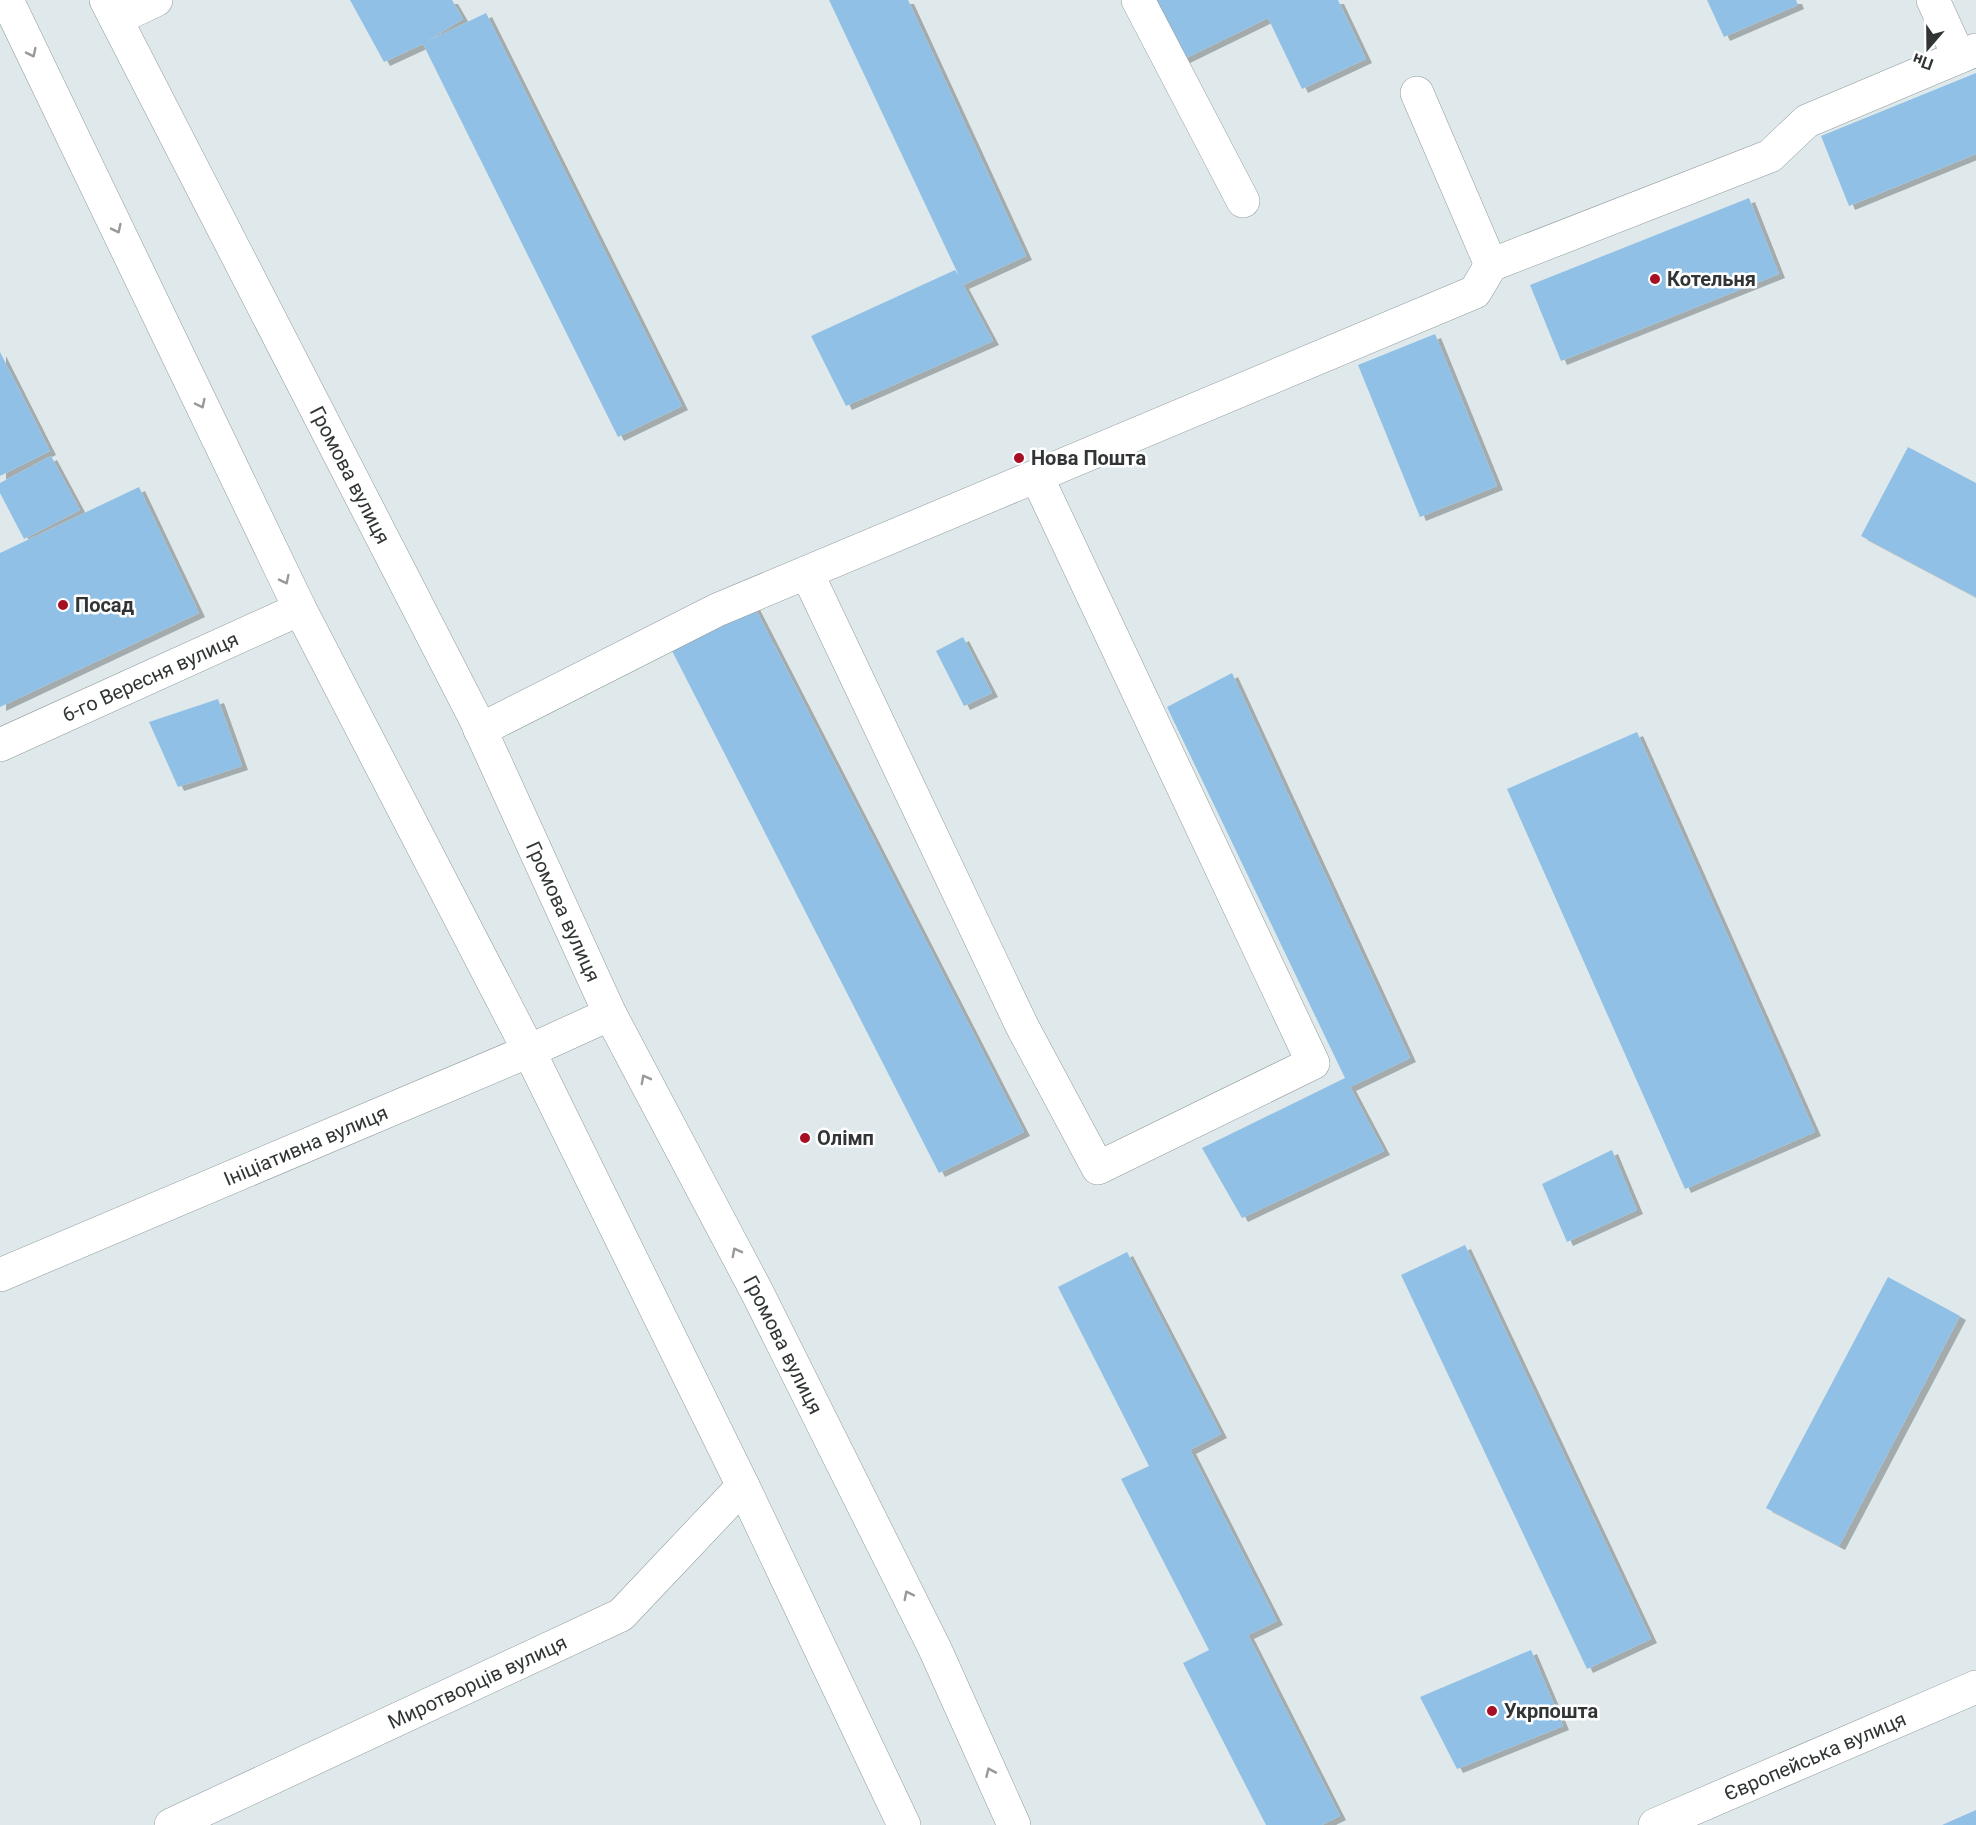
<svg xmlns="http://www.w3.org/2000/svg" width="1976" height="1825" font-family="Roboto,sans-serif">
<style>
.building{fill:#90c0e6;filter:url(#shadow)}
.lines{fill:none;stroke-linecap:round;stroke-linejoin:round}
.minor-casing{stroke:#909a9c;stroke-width:34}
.minor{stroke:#fff;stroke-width:33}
.oneway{stroke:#989a9a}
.poi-dot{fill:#a70f24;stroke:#fff;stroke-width:2}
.labels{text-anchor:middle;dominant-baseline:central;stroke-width:5;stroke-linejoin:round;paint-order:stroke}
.poi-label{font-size:20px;font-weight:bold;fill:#313536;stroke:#fff;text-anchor:start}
.street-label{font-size:20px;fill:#313536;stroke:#fff}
</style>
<defs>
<filter id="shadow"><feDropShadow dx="6" dy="4" stdDeviation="0" flood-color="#0004"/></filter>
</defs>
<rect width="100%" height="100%" fill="#dfe9eb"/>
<g class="building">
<polygon points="350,0 452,0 463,19 426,42 486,13 682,406 618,437 423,44 384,62"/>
<polygon points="829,0 908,0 1026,256 963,285 993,341 846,406 811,336 955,270 959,276"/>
<polygon points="1151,0 1338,0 1366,59 1302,89 1268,18 1180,61"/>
<polygon points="1707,0 1796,0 1798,5 1724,37"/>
<polygon points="1976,73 1976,154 1849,206 1821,136"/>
<polygon points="1749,198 1779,274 1561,361 1530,285"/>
<polygon points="1435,334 1497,486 1420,517 1358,365"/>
<polygon points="0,352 50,451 0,476"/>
<polygon points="1908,447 1976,483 1976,597 1861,536"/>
<polygon points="51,456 80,510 24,539 0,493 0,483"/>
<polygon points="139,487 199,613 0,707 0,553"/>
<polygon points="749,596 1024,1132 939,1173 668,643"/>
<polygon points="963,637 992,693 964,706 936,651"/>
<polygon points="1232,673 1410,1058 1350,1087 1384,1151 1242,1218 1202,1148 1345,1078 1167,707"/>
<polygon points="218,699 242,766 178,787 149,722"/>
<polygon points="1637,732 1815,1132 1685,1189 1507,789"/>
<polygon points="1612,1150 1637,1210 1567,1242 1542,1184"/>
<polygon points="1465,1245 1651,1639 1587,1669 1401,1275"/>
<polygon points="1127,1252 1221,1434 1190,1450 1277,1621 1248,1635 1340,1816 1322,1825 1266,1825 1183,1663 1209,1650 1121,1479 1149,1466 1058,1287"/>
<polygon points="1888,1277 1960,1316 1839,1546 1766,1508"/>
<polygon points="1531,1650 1563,1726 1457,1769 1420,1697"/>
<polygon points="1976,1810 1976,1825 1942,1825"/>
</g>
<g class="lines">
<defs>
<g id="minor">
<polyline points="7,0 300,609 529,1051 743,1486 904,1825"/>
<path id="s1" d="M106,0L475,718L610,1014L758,1294L935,1649L1014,1825"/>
<polyline points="1138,0 1243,201"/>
<polyline points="1933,0 1959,57 1976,50"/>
<polyline points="116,19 156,0"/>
<polyline points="1417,93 1491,265"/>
<polyline points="807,573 1022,1026 1098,1168 1313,1063 1037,477"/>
<polyline points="480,730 717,610 1475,292 1491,265 1770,156 1807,121 1959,57"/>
<path id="s2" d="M0,745L300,609"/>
<path id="s3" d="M0,1275L529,1051L610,1014"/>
<path id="s4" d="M171,1825L621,1615L743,1486"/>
<path id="s5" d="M1655,1825L1976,1687"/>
</g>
</defs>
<use href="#minor" class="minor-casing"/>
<use href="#minor" class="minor"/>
</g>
<defs><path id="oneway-chevron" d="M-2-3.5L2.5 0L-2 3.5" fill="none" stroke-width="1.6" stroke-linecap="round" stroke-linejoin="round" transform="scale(1.5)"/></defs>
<g class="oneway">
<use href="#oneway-chevron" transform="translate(32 53) rotate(64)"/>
<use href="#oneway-chevron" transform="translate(117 229) rotate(64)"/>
<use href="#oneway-chevron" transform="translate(201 404) rotate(64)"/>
<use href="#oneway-chevron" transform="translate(285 580) rotate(64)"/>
<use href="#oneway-chevron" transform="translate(645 1079) rotate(-118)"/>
<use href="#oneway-chevron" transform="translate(736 1252) rotate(-118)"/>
<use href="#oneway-chevron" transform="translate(908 1595) rotate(-117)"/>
<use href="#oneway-chevron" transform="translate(990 1772) rotate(-114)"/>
</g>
<g class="poi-dot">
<circle cx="1655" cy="279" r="6"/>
<circle cx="1019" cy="458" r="6"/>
<circle cx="63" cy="605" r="6"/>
<circle cx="805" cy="1138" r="6"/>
<circle cx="1492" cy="1711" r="6"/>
</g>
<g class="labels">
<g class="poi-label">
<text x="1667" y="279">Котельня</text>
<text x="1031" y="458">Нова Пошта</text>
<text x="75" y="605">Посад</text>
<text x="817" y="1138">Олімп</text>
<text x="1504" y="1711">Укрпошта</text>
</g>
<g class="street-label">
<text stroke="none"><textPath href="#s1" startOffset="534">Громова вулиця</textPath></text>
<text stroke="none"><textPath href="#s2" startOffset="165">6-го Вересня вулиця</textPath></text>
<text stroke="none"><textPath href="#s1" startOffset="1020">Громова вулиця</textPath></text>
<text stroke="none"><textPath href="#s3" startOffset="332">Ініціативна вулиця</textPath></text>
<text stroke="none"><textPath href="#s1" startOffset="1506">Громова вулиця</textPath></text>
<text stroke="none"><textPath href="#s4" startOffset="338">Миротворців вулиця</textPath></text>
<text stroke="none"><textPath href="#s5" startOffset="174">Європейська вулиця</textPath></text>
</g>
</g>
<g transform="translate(1928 48) rotate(200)" stroke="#ffffff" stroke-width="4.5" paint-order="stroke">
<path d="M0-4.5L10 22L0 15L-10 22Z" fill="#313536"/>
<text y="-9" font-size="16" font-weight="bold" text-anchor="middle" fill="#313536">Пн</text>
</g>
</svg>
